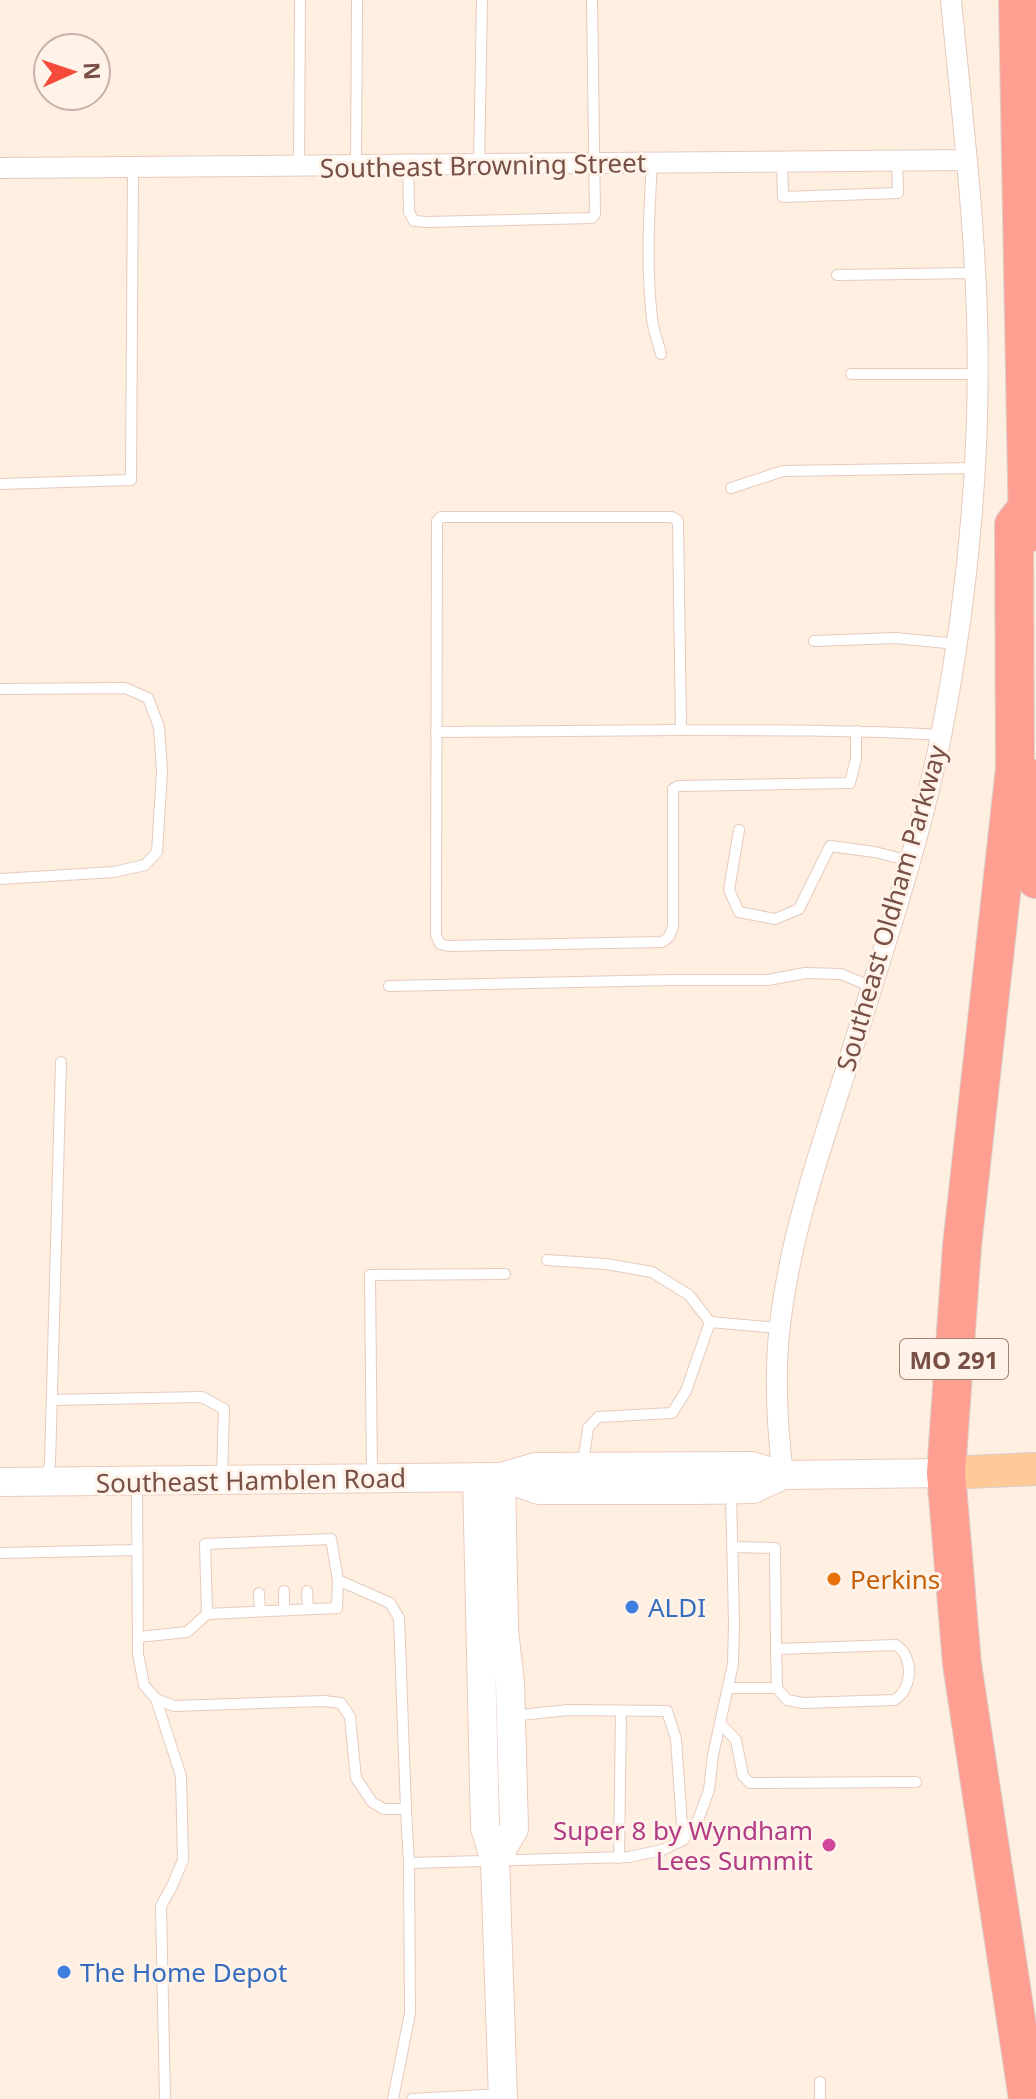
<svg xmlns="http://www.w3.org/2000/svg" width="1036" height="2099" font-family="'Noto Sans',sans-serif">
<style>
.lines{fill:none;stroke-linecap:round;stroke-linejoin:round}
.lane-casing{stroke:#e5cbbe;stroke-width:12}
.street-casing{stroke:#e5cbbe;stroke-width:22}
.secondary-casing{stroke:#ebcbbb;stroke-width:30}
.primary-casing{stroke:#d9cecb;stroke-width:34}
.highway-casing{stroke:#d9cecb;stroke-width:40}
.lane{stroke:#fff;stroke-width:10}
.street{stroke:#fff;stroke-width:20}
.secondary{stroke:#fff;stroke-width:28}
.primary{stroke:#ffca97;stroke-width:32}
.highway{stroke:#ff9f91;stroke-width:38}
.food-dot{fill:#e8710a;stroke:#fff3e9;stroke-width:3}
.shop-dot{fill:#3f7fe0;stroke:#fff3e9;stroke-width:3}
.hotel-dot{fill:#d1479c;stroke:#fff3e9;stroke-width:3}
.labels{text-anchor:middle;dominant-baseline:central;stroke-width:6;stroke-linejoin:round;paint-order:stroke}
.shield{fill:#fff3e9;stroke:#a08176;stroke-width:2}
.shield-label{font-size:24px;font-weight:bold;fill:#785045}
.street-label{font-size:26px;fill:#785045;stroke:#fff3e9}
.food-label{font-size:26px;fill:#c56008;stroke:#fff3e9;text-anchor:start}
.shop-label{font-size:26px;fill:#366cbe;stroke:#fff3e9;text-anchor:start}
.hotel-label{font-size:26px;fill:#b23c85;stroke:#fff3e9;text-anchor:end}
</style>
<rect width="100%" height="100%" fill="#feefe1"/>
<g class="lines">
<defs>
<g id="lane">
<polyline points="782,161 783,197 898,193 897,160"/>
<path d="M652,163C649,214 646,266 652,318C653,330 658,342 661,354"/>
<polyline points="408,165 409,212 414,221 428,222 592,218 595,214 592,0"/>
<polyline points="479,165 482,0"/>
<polyline points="356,166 357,0"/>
<polyline points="299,167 300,0"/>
<polyline points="837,275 975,273"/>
<polyline points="851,374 977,374"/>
<polyline points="0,484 131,480 133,168"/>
<polyline points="731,488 783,471 974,468"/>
<polyline points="814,641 895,638 957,644"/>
<polyline points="0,689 125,688 148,698 159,727 162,771 157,852 145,865 114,872 0,879"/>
<path d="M856,731V758L850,783L678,786L673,789V926L669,937L662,942L448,946L440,944L436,935V920L437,521L441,517H672L678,521L681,730C767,730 854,730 941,735"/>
<polyline points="436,732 681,730"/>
<polyline points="739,830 729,890 739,912 775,919 799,909 830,846 875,852 910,861"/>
<polyline points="389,986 671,980 768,980 805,973 841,974 872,987"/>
<polyline points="547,1260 606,1264 652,1272 689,1295 710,1322"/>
<polyline points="52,1400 202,1397 224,1409 222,1476"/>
<polyline points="583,1464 588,1428 598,1417 672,1413 686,1391 710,1322 779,1328"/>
<polyline points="372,1476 370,1275 505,1274"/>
<polyline points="46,1479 50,1464 61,1062"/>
<polyline points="137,1483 138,1654 144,1685 156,1699 174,1706 324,1701 341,1703 350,1717 356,1778 372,1802 384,1809 406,1809 409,1863 410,2013 393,2099"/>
<polyline points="0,1553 137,1550"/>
<polyline points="284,1591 284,1610"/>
<polyline points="307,1591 308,1609"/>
<polyline points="259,1593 260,1611"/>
<polyline points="207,1614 337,1608 338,1580"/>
<polyline points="138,1637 187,1632 207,1614 205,1544 331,1539 338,1580 390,1603 399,1618 406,1809"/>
<polyline points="776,1649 777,1688"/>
<path d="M728,1688H777L787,1700L803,1703L894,1700C913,1690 914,1656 896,1645L776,1649L775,1548L732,1547"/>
<polyline points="156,1699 181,1776 183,1860 172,1886 161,1906 165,2099"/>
<polyline points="511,1716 568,1710 667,1711 676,1739 683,1840"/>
<polyline points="720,1723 736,1740 743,1776 750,1783 916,1782"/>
<polyline points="619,1858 621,1711"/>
<polyline points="409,1863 629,1857 662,1850 683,1840 698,1820 709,1790 713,1755 733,1664 734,1623 731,1492"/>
<polyline points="820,2082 820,2099"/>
<polyline points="412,2099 502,2094"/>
</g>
<g id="street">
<polyline points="0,168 966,160"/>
<path d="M783,1475C777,1426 774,1374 780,1325C790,1237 819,1153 846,1070C880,959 918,849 941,736C968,598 981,456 977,316C974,210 961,105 951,0"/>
</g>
<g id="secondary">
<polyline points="783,1475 753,1489 697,1490 539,1490 501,1477 536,1467 751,1466 783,1475 946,1473"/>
<polyline points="477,1477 485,1828 495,1861 503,2099"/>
<polyline points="0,1482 501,1477 504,1630 510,1683 514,1829 495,1861"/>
</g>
<polyline id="primary" points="946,1473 1036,1469"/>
<g id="highway">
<polyline points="1018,0 1028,533"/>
<polyline points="1027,508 1014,525 1015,768 962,1246 946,1473 962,1664 1028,2099"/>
<polyline points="1034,779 1036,879"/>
</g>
</defs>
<use href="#lane" class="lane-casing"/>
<use href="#street" class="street-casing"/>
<use href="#secondary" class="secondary-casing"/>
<use href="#primary" class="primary-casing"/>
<use href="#highway" class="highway-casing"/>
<use href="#lane" class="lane"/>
<use href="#street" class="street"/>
<use href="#secondary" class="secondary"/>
<use href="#primary" class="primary"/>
<use href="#highway" class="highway"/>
</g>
<circle class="food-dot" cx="834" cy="1579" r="8"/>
<g class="shop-dot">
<circle cx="632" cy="1607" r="8"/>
<circle cx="64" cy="1972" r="8"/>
</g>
<circle class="hotel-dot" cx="829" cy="1845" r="8"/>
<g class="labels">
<rect class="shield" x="900" y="1339" width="108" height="40" rx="6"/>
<g class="shield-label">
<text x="954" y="1359">MO 291</text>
</g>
<g class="street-label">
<text transform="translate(483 165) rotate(-1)">Southeast Browning Street</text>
<text transform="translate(891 908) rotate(-74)">Southeast Oldham Parkway</text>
<text transform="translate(251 1480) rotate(-1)">Southeast Hamblen Road</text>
</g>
<g class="food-label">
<text x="850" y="1579">Perkins</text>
</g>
<g class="shop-label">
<text x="648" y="1607">ALDI</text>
<text x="80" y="1972">The Home Depot</text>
</g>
<g class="hotel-label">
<text x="813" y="1830">Super 8 by Wyndham<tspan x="813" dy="30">Lees Summit</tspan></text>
</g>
</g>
<g transform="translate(72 72) rotate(87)"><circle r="38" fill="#fff3e9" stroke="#c9b2a7" stroke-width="2"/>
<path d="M0-6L14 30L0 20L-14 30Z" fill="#f54a3a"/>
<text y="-12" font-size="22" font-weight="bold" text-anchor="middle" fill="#785045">N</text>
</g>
</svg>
